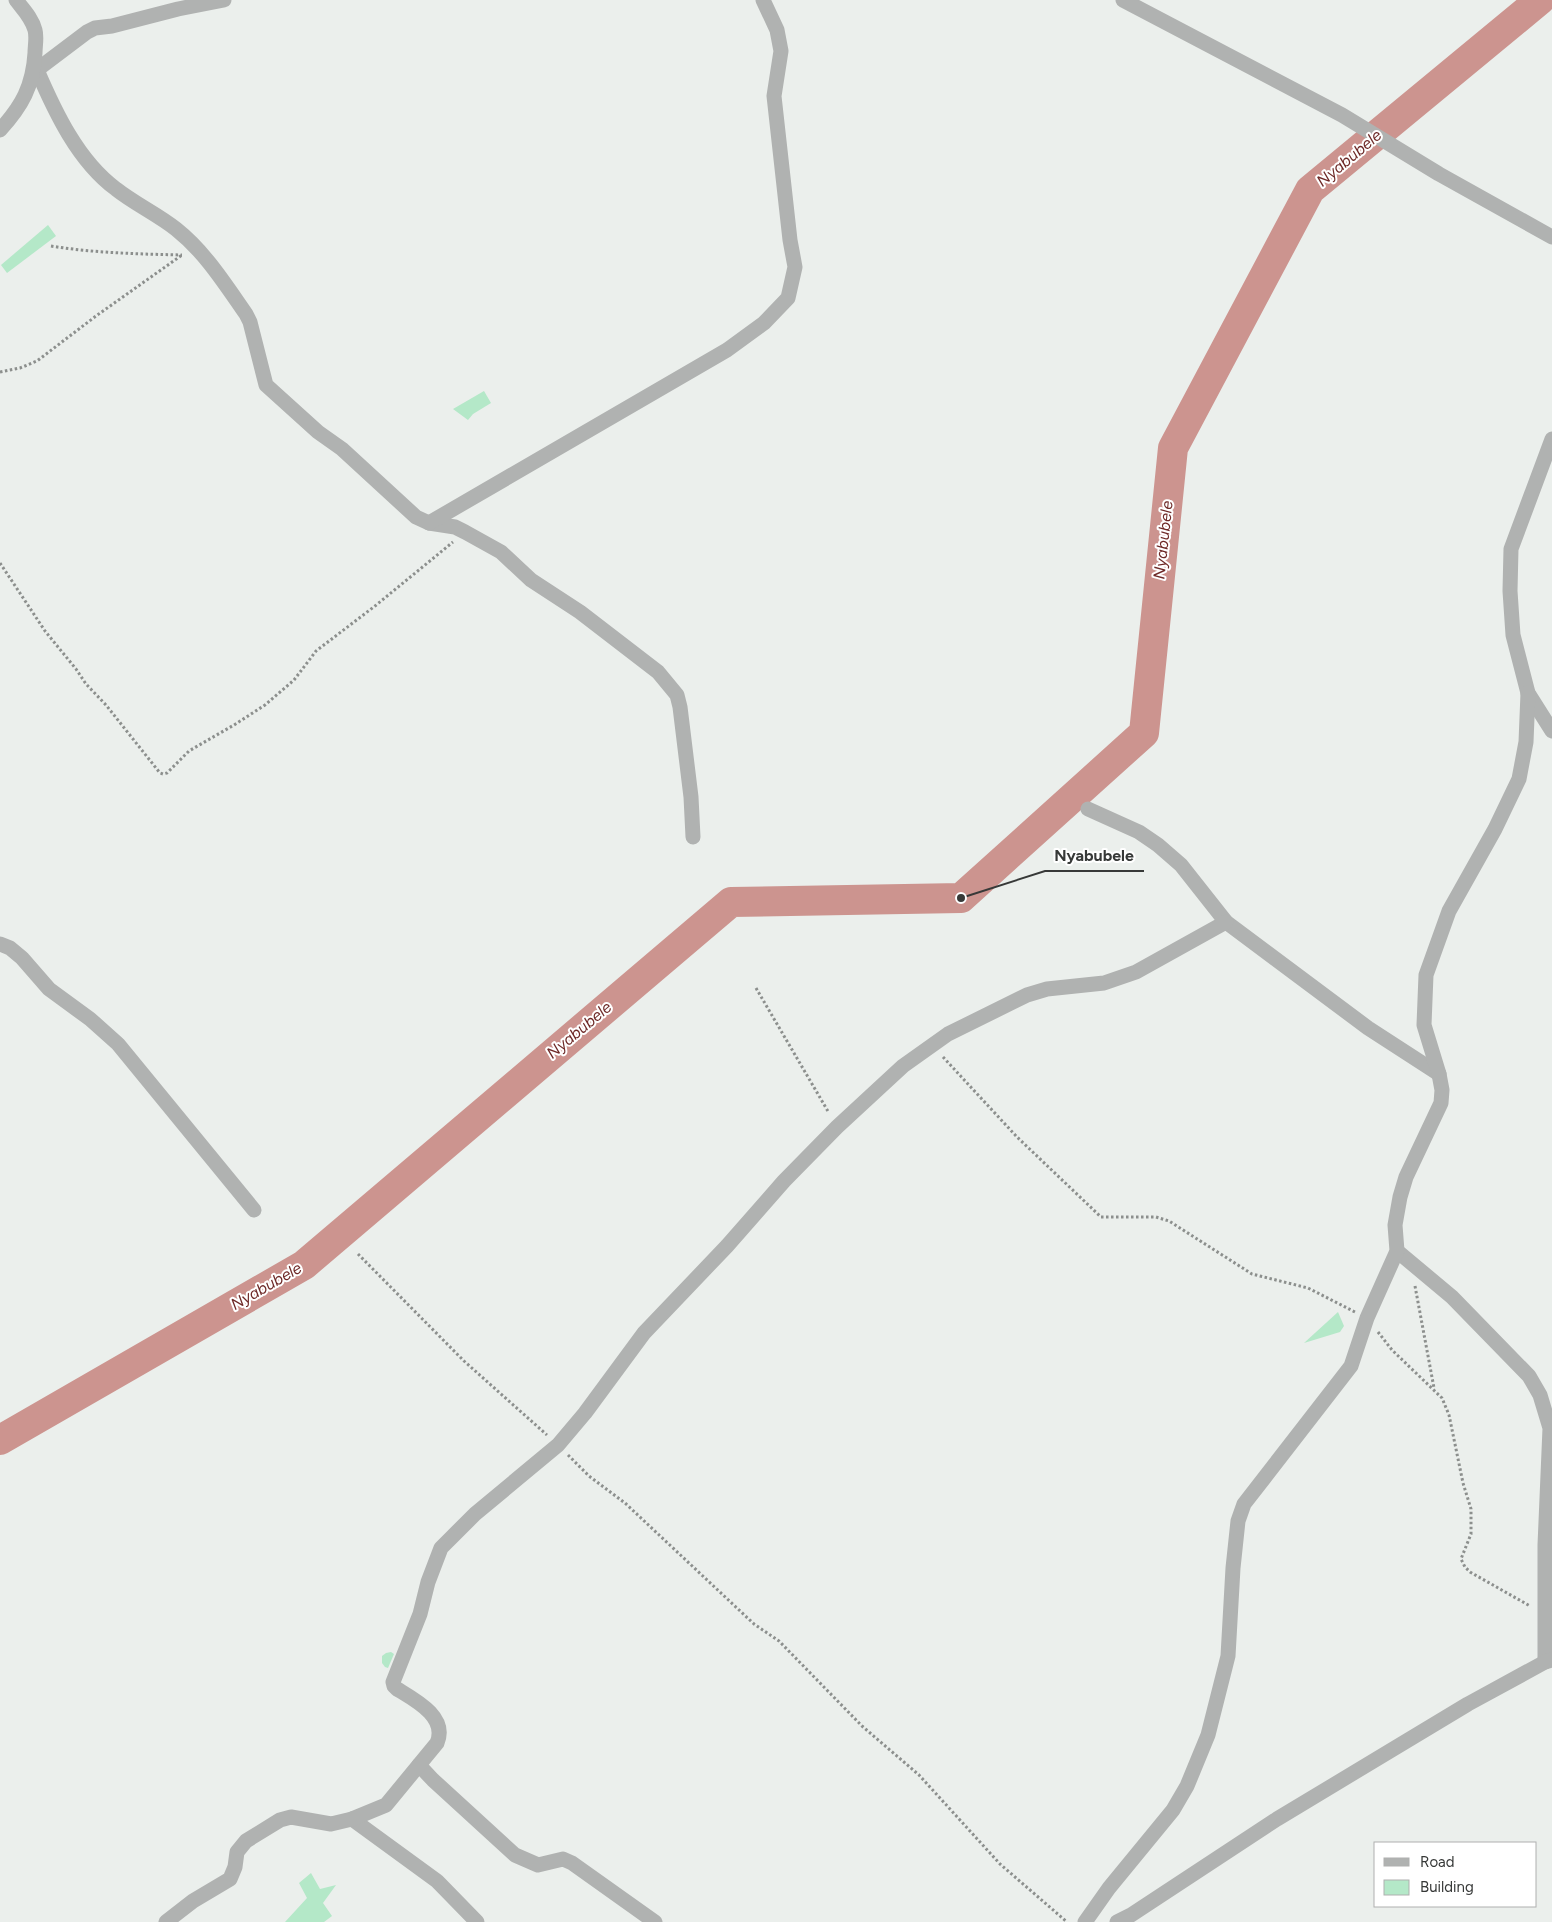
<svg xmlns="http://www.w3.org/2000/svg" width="1552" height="1922" font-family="Figtree,sans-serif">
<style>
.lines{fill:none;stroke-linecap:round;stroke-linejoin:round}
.river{stroke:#cc948f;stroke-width:30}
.building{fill:#b4e8c8}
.path{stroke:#8c8f8d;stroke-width:3;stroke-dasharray:2.5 2.5;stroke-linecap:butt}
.minor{stroke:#b0b2b1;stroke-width:15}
.labels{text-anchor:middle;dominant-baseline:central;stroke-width:4;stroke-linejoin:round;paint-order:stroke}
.water-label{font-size:16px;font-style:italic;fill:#6e2927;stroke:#fff}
.leader{fill:none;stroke:#373938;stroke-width:2}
.callout-dot{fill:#373938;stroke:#fff;stroke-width:2}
.callout-label{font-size:16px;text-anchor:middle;font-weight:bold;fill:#373938;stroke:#fff;stroke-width:4;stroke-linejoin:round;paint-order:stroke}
</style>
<rect width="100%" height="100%" fill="#ebefec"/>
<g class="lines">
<polyline class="river" points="0,1440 304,1265 731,902 961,898 1144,733 1173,448 1310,190 1540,0"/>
</g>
<g class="building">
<polygon points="48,225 56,236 7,273 1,265"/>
<polygon points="484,391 491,403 473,414 468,420 453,409"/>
<polygon points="1338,1312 1344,1326 1340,1332 1304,1343"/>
<polygon points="391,1652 394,1654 388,1668 385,1667 382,1663 382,1656 386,1653"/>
<polygon points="311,1873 320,1889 336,1885 323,1903 332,1916 324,1922 285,1922 307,1898 299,1883"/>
</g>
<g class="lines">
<g class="path">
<path d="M51,246C94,253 138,254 182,255"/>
<polyline points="0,372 20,368 37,361 96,316 182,255"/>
<polyline points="0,563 45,631 76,669 86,684 106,705 160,773 163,774 167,773 189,751 234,725 265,705 294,680 316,651 375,606 453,542"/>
<polyline points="756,988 829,1113"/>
<polyline points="943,1057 1017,1137 1101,1217 1156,1217 1169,1221 1252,1274 1308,1288 1355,1312"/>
<polyline points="358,1254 464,1361 547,1435"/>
<polyline points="1415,1286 1434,1388"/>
<polyline points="1378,1332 1392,1350 1442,1398 1449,1415 1463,1483 1471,1509 1471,1534 1461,1559 1465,1567 1470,1572 1530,1606"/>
<polyline points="568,1455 589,1476 625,1503 754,1624 779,1641 862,1726 919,1775 1000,1864 1067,1922"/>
</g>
<g class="minor">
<polyline points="1123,0 1342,115 1439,174 1552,237"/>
<path d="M37,70C55,112 78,161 116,189C135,204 157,214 176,229C205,252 225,284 246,314L250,322L266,385L318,432L342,449L416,517L429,523L455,527L465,532L501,552L531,580L580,612L658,672L677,695L680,707L691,797L693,837"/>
<polyline points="34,72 87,32 95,28 112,26 178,9 224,0"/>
<path d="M0,130C22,106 33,86 35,53C35,46 37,37 35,30C32,18 23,9 16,0"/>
<polyline points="1552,439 1511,549 1510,591 1513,635 1528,693 1552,731"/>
<polyline points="429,523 727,350 764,323 788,298 795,267 790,240 774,96 781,51 777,30 763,0"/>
<polyline points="1088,809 1139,832 1158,845 1181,865 1226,922 1368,1028 1439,1074"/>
<polyline points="0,944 10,948 22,958 49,989 90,1019 118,1044 254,1210"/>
<polyline points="1397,1251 1452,1297 1529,1376 1540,1395 1550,1428 1545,1545 1545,1662"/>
<polyline points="419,1765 433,1780 515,1855 538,1865 563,1859 572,1863 655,1922"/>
<polyline points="352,1819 437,1881 477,1922"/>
<path d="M166,1922L193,1901L230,1879L235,1867L237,1852L246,1841L280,1820L291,1817L331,1824L352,1819L386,1805L437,1743C448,1717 415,1700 397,1689L394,1686L393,1682L420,1614L428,1582L441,1548L475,1514L558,1445L585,1413L644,1333L727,1246L784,1181L837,1127L903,1066L948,1034L1027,995L1047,989L1104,983L1136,972L1226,922"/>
<polyline points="1085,1922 1109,1888 1173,1810 1187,1786 1208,1735 1228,1656 1233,1568 1238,1521 1244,1504 1351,1366 1367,1318 1397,1251 1395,1225 1400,1197 1406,1177 1441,1103 1442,1090 1439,1074 1424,1025 1426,975 1449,911 1495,829 1519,779 1526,742 1528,693"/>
<polyline points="1117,1922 1131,1915 1277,1819 1468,1704 1545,1662 1552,1660"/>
</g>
</g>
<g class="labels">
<g class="water-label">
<text transform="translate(1349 158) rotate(-40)">Nyabubele</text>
<text transform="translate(1163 540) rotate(-84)">Nyabubele</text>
<text transform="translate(579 1030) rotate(-40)">Nyabubele</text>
<text transform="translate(266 1286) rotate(-30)">Nyabubele</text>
</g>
</g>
<path class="leader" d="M961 898L1045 871H1144"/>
<circle class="callout-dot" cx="961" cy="898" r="5"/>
<g class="callout-label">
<text x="1094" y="861">Nyabubele</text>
</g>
<rect x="1374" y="1842" width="162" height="65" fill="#ffffff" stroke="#afb0af"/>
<rect x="1384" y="1858" width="25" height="8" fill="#b0b2b1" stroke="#afb0af"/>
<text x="1420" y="1867" font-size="15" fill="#373938">Road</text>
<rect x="1384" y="1880" width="25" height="15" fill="#b4e8c8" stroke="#afb0af"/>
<text x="1420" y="1892" font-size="15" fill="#373938">Building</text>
</svg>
